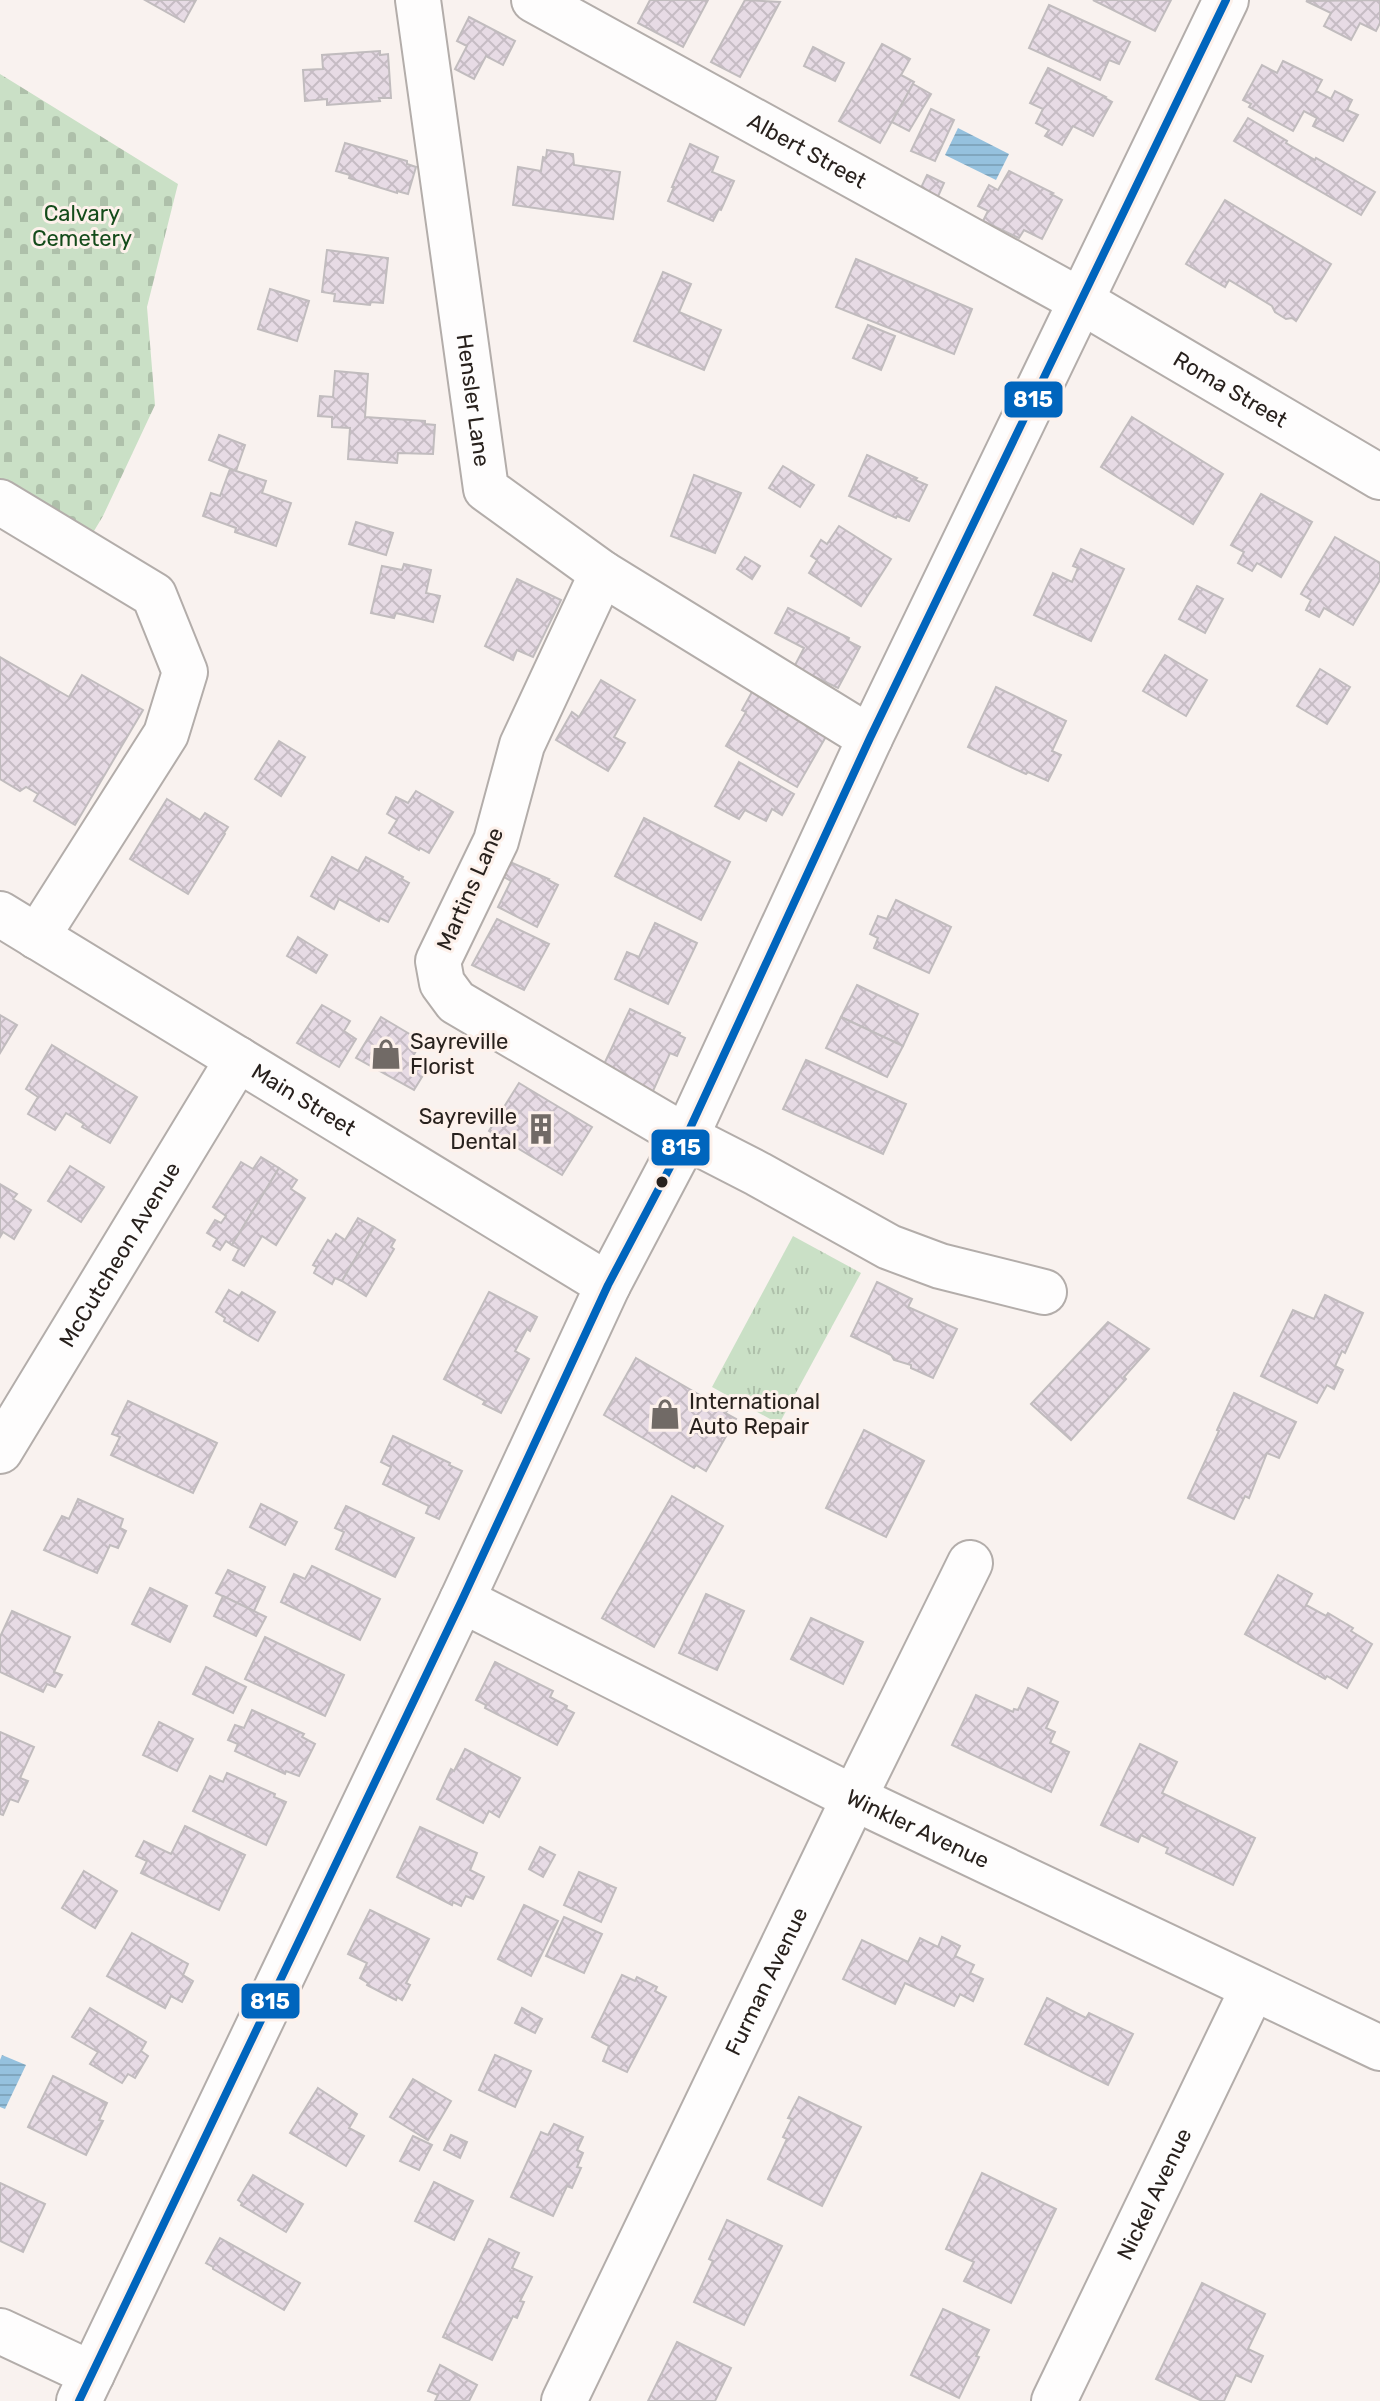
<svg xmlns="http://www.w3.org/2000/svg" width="1380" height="2401" font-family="Rubik,sans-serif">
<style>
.cemetery{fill:url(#cemetery-stones)}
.park{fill:url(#park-tufts)}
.water{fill:url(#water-rules)}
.building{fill:url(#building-cross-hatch);stroke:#c1bcbe;stroke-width:2}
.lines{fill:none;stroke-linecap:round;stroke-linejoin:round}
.minor-casing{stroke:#b3adaa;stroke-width:48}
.major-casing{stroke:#b3adaa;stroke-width:48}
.minor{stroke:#fefdfd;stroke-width:44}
.major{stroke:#fefdfd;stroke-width:44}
.bus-1-casing{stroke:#fdf1eb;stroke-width:14}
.bus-1{stroke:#0065bd;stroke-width:8}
.bus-dot{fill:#28211d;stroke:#fdf1eb;stroke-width:3}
.labels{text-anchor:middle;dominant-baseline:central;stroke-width:6;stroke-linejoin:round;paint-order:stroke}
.street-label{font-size:22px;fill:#28211d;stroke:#fdf1eb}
.park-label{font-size:22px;fill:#144b1a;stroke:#fdf1eb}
.poi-label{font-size:22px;fill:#28211d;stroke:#fdf1eb;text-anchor:start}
.line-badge{stroke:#fdf1eb;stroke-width:3}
.badge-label{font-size:22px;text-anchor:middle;font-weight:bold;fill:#fff}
</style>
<defs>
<pattern id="cemetery-stones" width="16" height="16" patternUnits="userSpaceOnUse" patternTransform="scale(2)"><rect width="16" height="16" fill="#cae0c6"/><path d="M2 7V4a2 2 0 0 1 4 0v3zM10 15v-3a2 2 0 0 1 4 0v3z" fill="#aec0aa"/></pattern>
<pattern id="park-tufts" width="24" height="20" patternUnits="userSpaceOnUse" patternTransform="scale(2)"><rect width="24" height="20" fill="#cae0c6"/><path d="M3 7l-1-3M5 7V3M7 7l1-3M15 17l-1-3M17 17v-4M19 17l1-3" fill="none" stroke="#aec0aa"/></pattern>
<pattern id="water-rules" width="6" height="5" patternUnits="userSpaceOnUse" patternTransform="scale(2)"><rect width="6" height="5" fill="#95c1de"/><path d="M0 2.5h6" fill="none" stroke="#80a6be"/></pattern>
<pattern id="building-cross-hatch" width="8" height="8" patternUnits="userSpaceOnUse" patternTransform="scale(2)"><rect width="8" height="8" fill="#e7dbe5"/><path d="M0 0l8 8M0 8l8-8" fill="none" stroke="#c6bcc4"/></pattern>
</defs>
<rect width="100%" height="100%" fill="#f9f2ef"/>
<polygon class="cemetery" points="0,74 178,184 147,307 155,405 103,516 82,551 0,502"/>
<polygon class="park" points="793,1236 861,1273 779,1424 712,1387"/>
<g class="water">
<polygon points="958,128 1009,154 996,180 945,155"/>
<polygon points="2,2055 26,2065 5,2109 0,2107 0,2060"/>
</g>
<g class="building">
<polygon points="145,0 196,0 184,22"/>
<polygon points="650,0 708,0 683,47 638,23"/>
<polygon points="745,0 780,2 740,77 711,62"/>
<polygon points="1093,0 1171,0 1155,31"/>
<polygon points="1380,0 1380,23 1376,31 1360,23 1351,40 1324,26 1331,13 1306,1"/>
<polygon points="1049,5 1130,42 1119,64 1109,60 1100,80 1029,48"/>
<polygon points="469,17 515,41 503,65 486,56 474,79 455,69 467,46 457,41"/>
<polygon points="882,44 910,59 901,75 914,82 880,143 839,121"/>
<polygon points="813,47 844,63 835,81 804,66"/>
<polygon points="380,51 380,55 388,54 391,98 379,98 380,101 327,105 327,99 305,101 303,70 323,69 322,55"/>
<polygon points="1283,61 1322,80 1316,91 1331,99 1335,91 1352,100 1347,110 1358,115 1343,141 1313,126 1317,118 1304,111 1293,131 1249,107 1251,104 1243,100 1262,65 1277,73"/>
<polygon points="1048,68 1106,97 1105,98 1112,102 1093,136 1073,126 1062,145 1045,136 1049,130 1036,123 1043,109 1030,103"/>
<polygon points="913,84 931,94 909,131 892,122"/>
<polygon points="931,109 954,120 935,161 911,151"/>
<polygon points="1248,118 1287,141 1286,143 1315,160 1316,158 1375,192 1361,215 1234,141"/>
<polygon points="345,143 407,161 407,164 416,167 408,194 397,191 397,193 349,178 350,175 336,171"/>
<polygon points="690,144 718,157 712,172 734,181 721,210 719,209 713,221 668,201 674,187 672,187"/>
<polygon points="547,150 573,154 574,165 620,172 613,219 513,205 518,167 541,171 543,157 546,158"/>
<polygon points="1009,171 1053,193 1051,194 1062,200 1042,239 1024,230 1019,238 983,221 988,211 978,206 989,185 998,190"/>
<polygon points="927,175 944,183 935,203 918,194"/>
<polygon points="1225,200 1331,264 1296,321 1292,318 1286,319 1275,312 1272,306 1229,280 1225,287 1186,264"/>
<polygon points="327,250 388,258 383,303 371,302 370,305 334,301 335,294 322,292"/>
<polygon points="856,259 972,309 954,354 836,307"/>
<polygon points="663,272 691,284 679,312 721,330 704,370 634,341"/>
<polygon points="270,289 309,301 297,341 258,329"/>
<polygon points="868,325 895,336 881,370 853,358"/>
<polygon points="335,371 368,374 365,417 425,421 425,424 435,425 433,454 398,453 397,463 348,459 350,428 332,427 332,417 318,416 320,396 333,397"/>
<polygon points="1132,417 1223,474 1193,524 1101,467"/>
<polygon points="219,435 245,445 236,471 209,460"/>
<polygon points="867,455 917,478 915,480 927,485 909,521 897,516 896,518 849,496"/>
<polygon points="783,466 814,485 800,507 769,488"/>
<polygon points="230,469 266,481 262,493 291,503 276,546 235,532 236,528 203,516 211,493 220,496"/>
<polygon points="694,475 741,493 715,553 671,536"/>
<polygon points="1261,494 1312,522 1281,577 1257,563 1252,571 1238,563 1244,552 1231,545"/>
<polygon points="356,522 393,533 386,555 349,544"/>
<polygon points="839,526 891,559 861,606 809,573 817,560 811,556 821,540 827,544"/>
<polygon points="1335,537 1380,563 1380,580 1353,625 1324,608 1319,617 1306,610 1311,600 1301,594"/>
<polygon points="1081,549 1124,569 1091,641 1034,615 1053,573 1072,582 1078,568 1073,566"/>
<polygon points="745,557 760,566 752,579 737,569"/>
<polygon points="404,564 431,570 426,593 440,596 433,622 396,613 394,618 371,613 382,566 402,570"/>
<polygon points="517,579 561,600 533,657 517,650 513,660 485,646"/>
<polygon points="1197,586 1223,599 1205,633 1179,619"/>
<polygon points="788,608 849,638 848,641 860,647 838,688 794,667 804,648 775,633"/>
<polygon points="1165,655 1207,680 1186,716 1143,691"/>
<polygon points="0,657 69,697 82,675 143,710 75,825 34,801 38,794 26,787 20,791 0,779"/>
<polygon points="1320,669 1350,687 1327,724 1297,706"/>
<polygon points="601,680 635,700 614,737 625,743 608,771 556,740 572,712 579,717"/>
<polygon points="757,683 828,733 797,787 726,746 746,712 742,710"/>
<polygon points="996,687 1066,721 1052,751 1061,755 1048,781 1028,772 1026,774 968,747"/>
<polygon points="279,741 305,757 281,796 255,779"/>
<polygon points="739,762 794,794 782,815 772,809 766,821 745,810 739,819 715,806"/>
<polygon points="416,791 453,812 429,853 420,848 419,850 389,833 397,820 387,814 396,797 408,803"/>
<polygon points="167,799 200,820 205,813 228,827 224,833 225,834 188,894 130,859"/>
<polygon points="644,818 730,862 701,920 615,876"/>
<polygon points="332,857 358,871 366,857 403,877 402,879 409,883 388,922 380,918 379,921 339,899 334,909 311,896"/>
<polygon points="510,862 549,879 548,880 558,885 537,927 498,907 511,881 504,877"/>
<polygon points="896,900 951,927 929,973 874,948 878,938 870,934 878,916 887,919"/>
<polygon points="497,919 549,944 524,990 472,965"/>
<polygon points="655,923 697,943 668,1004 615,979 627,952 639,957"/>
<polygon points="298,937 327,955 316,973 287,956"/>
<polygon points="857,985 918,1014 903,1046 841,1017"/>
<polygon points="322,1005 350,1021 344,1031 356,1039 339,1067 297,1043"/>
<polygon points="630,1009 680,1033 679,1035 685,1038 677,1056 670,1053 649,1100 598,1077"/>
<polygon points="0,1015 17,1025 0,1053"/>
<polygon points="381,1017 418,1039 412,1049 416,1051 412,1058 428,1067 414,1090 356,1058"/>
<polygon points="841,1017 903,1046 887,1077 826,1048"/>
<polygon points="52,1045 137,1097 110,1143 82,1127 84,1124 66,1113 55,1130 28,1114 38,1097 26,1089"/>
<polygon points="806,1060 906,1104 883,1154 783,1109"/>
<polygon points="519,1083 592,1127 562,1175 489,1131"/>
<polygon points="261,1157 279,1168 232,1245 226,1241 220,1250 213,1246 217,1239 207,1233 215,1220 221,1223 226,1216 213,1207 241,1162 253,1169"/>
<polygon points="70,1166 104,1187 81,1222 48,1201"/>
<polygon points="279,1168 297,1180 291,1189 305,1198 276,1245 262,1236 244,1266 233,1260 239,1249 232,1245"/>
<polygon points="0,1184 17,1194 13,1199 31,1210 14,1239 3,1232 0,1237"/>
<polygon points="358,1218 374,1227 342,1281 335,1278 332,1284 314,1273 317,1267 313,1265 328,1240 331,1242 336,1234 345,1240"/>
<polygon points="374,1227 395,1240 391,1247 394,1249 366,1296 342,1281"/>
<polygon points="877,1282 912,1299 908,1307 957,1329 933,1378 911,1368 911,1365 894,1360 891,1355 851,1336"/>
<polygon points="229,1290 239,1296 242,1292 275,1312 258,1341 224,1321 225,1318 216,1312"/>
<polygon points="489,1292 537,1317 530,1331 527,1329 515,1351 529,1359 501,1413 483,1404 485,1401 444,1379"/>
<polygon points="1325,1295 1363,1313 1345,1353 1342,1351 1335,1366 1343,1370 1334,1389 1327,1385 1317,1403 1261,1376 1293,1310 1314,1319"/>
<polygon points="1108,1322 1149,1349 1124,1377 1126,1379 1071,1440 1031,1404"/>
<polygon points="636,1358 727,1411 725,1413 736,1419 706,1471 696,1465 694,1468 604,1415"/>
<polygon points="1234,1393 1296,1422 1279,1458 1267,1453 1249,1498 1245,1496 1234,1519 1188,1498 1219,1431 1217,1430"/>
<polygon points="128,1401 217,1443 193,1493 111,1455 120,1437 112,1434"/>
<polygon points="864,1430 924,1461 886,1537 826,1508"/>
<polygon points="393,1436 450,1463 449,1465 462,1471 439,1519 426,1513 429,1506 383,1484 391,1467 381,1462"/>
<polygon points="672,1496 723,1526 654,1647 602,1618"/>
<polygon points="78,1499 123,1519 120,1528 126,1531 118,1548 110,1545 97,1573 44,1550 62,1516 69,1519"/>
<polygon points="261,1504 297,1522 285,1545 250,1527"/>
<polygon points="346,1506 414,1538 395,1577 336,1549 344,1532 335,1528"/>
<polygon points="312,1566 380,1599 360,1640 281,1602 294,1574 305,1579"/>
<polygon points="228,1570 265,1587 254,1611 216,1593"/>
<polygon points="1278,1575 1312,1594 1306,1605 1326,1616 1328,1613 1353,1628 1351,1631 1372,1644 1347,1688 1327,1676 1325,1679 1245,1634"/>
<polygon points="150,1588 187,1606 170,1642 132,1624"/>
<polygon points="706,1594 744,1611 717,1670 679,1653"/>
<polygon points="223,1596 266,1617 256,1636 214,1616"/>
<polygon points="12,1611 70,1637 54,1672 62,1675 55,1687 47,1684 43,1692 0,1672 0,1637"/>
<polygon points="811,1618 863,1642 843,1684 791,1659"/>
<polygon points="265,1637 344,1675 325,1716 245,1679"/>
<polygon points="495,1662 553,1691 550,1697 567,1706 566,1709 574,1713 557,1745 485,1708 486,1705 476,1700"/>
<polygon points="206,1667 246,1687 233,1713 193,1694"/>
<polygon points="1028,1688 1058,1702 1046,1728 1055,1732 1050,1743 1069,1752 1051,1792 952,1745 976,1695 1013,1712 1014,1709 1018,1710"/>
<polygon points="252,1710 304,1734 302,1737 315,1744 299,1776 286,1771 285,1774 235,1751 238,1744 228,1740 235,1725 244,1728"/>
<polygon points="159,1722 193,1739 177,1771 143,1755"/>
<polygon points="0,1732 34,1747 20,1778 28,1781 18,1802 10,1799 3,1815 0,1814"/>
<polygon points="1140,1744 1177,1762 1162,1793 1255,1838 1233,1885 1166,1853 1168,1848 1141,1835 1138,1842 1101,1825"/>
<polygon points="465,1749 520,1778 499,1817 489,1811 483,1823 437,1799 451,1769 454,1771"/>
<polygon points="227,1773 275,1794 274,1797 286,1802 266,1845 193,1811 210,1776 223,1782"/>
<polygon points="185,1826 245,1855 219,1910 141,1873 147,1861 136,1856 144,1841 171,1854"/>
<polygon points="420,1827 477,1853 470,1870 484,1877 473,1899 466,1896 461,1906 453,1902 452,1905 397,1877"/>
<polygon points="540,1847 555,1855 543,1877 529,1869"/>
<polygon points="84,1871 117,1891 95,1928 62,1908"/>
<polygon points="579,1872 616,1888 601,1922 564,1905"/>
<polygon points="524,1905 558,1921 531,1976 498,1959"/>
<polygon points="370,1910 429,1939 406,1983 410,1985 402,2000 397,1997 396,2000 367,1985 368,1983 360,1978 367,1963 348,1954"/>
<polygon points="564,1917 602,1934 584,1973 546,1956"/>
<polygon points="132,1933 188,1964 183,1975 193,1981 182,2002 171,1996 165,2008 107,1976"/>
<polygon points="942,1937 960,1946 955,1956 974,1965 970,1973 983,1979 973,2001 960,1994 954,2006 905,1983 895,2004 843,1979 862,1940 908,1962 920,1938 938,1947"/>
<polygon points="622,1975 635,1981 637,1977 657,1987 655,1991 666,1997 627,2072 603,2061 609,2046 592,2037"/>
<polygon points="1047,1998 1086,2018 1089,2013 1133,2034 1108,2085 1025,2044"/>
<polygon points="90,2008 146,2042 141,2051 148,2056 135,2078 128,2074 122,2083 90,2064 98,2052 72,2037"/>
<polygon points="522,2008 542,2019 535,2033 515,2023"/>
<polygon points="495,2055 531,2071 515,2107 479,2090"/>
<polygon points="53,2076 107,2103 99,2120 103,2121 86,2155 28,2127"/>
<polygon points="413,2079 451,2101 428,2140 390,2117"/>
<polygon points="318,2088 357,2114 349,2128 364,2136 346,2166 290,2133"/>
<polygon points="799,2097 861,2127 822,2206 768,2179 787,2139 783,2137 792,2119 788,2118"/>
<polygon points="554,2124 583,2137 577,2150 583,2153 577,2167 581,2168 572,2188 567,2186 553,2216 511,2197 541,2132 548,2135"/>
<polygon points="451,2135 467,2142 460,2158 444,2150"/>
<polygon points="413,2136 432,2145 419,2170 400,2161"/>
<polygon points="982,2173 1056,2209 1011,2303 964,2281 974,2262 946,2249"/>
<polygon points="253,2175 303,2204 286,2232 241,2205 242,2203 238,2200"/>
<polygon points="434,2182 473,2201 454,2240 415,2221"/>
<polygon points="0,2183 45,2204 23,2252 0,2241"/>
<polygon points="727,2220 782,2246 744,2325 694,2302 713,2261 709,2259"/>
<polygon points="220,2238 300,2283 284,2310 213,2269 213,2267 206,2263"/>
<polygon points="489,2239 519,2253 512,2268 532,2277 520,2301 524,2302 517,2318 513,2316 492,2360 443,2337"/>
<polygon points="1202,2283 1265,2314 1248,2349 1263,2356 1251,2382 1236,2375 1224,2401 1202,2401 1156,2379"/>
<polygon points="943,2309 989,2330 976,2356 979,2357 959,2398 911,2375"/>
<polygon points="677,2342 731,2368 715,2401 648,2401"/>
<polygon points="440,2365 477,2385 469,2401 435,2401 438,2395 428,2391"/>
</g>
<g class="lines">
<defs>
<g id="minor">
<path id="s1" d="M418,0L486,489L602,573L870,738"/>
<path id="s2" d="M534,0L1081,301L1380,477"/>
<polyline points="0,502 154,595 185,672 166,734 37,937"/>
<polyline points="602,573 522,745 496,841 438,961 442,983 456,1002 686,1137 758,1174 889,1247 940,1266 1044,1292"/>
<path id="s3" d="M0,1451L238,1059"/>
<path id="s4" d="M462,1600L854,1798L1380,2048"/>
<polyline points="0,2331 92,2374"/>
<path id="s5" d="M564,2401L854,1798L970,1563"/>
<path id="s6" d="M1054,2401L1253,1988"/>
</g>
<g id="major">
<path id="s7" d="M0,914L608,1285"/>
<polyline points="79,2401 462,1600 608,1285 686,1137 870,738 1226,0"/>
</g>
</defs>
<use href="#minor" class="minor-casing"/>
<use href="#major" class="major-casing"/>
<use href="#minor" class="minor"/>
<use href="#major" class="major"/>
<defs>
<polyline id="bus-1" points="79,2401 462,1600 608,1285 686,1137 870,738 1226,0"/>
</defs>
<use href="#bus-1" class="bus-1-casing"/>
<use href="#bus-1" class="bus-1"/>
</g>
<defs>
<symbol id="shop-bare" viewBox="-9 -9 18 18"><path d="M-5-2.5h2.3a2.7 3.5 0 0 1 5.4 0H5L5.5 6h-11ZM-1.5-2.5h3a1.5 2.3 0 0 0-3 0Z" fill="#716a66" stroke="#fdf1eb" stroke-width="2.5" paint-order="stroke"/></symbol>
<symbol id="building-bare" viewBox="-9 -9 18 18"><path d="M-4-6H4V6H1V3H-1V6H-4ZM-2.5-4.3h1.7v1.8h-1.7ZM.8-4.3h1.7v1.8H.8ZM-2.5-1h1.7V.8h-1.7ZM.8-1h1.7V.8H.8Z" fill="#716a66" stroke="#fdf1eb" stroke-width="2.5" paint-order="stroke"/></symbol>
</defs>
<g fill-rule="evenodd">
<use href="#shop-bare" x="364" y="1032" width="44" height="44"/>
<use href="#building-bare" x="519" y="1107" width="44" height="44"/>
<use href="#shop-bare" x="643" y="1392" width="44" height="44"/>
</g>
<circle class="bus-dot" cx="662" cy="1182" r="7"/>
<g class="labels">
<g class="street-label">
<text stroke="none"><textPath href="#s2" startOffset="312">Albert Street</textPath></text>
<text stroke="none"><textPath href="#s2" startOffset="798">Roma Street</textPath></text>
<text stroke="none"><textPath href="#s1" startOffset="404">Hensler Lane</textPath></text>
<text transform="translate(470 889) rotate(-66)">Martins Lane</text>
<text stroke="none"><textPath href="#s7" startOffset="356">Main Street</textPath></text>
<text stroke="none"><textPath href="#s3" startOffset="230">McCutcheon Avenue</textPath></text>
<text stroke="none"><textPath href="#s4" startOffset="510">Winkler Avenue</textPath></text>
<text stroke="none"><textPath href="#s5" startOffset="466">Furman Avenue</textPath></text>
<text stroke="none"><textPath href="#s6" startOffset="230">Nickel Avenue</textPath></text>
</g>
<g class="park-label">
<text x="82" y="213">Calvary<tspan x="82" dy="25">Cemetery</tspan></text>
</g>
<g class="poi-label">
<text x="410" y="1041">Sayreville<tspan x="410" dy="25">Florist</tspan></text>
<text x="517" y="1116" text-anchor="end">Sayreville<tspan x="517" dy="25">Dental</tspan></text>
<text x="689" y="1401">International<tspan x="689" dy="25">Auto Repair</tspan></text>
</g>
</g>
<g class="line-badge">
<rect x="1003" y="380" width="61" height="39" rx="8" fill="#0065bd"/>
<rect x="650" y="1128" width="61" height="39" rx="8" fill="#0065bd"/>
<rect x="240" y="1982" width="61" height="38" rx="8" fill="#0065bd"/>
</g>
<g class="badge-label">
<text x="1033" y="407">815</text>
<text x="681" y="1155">815</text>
<text x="270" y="2009">815</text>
</g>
</svg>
